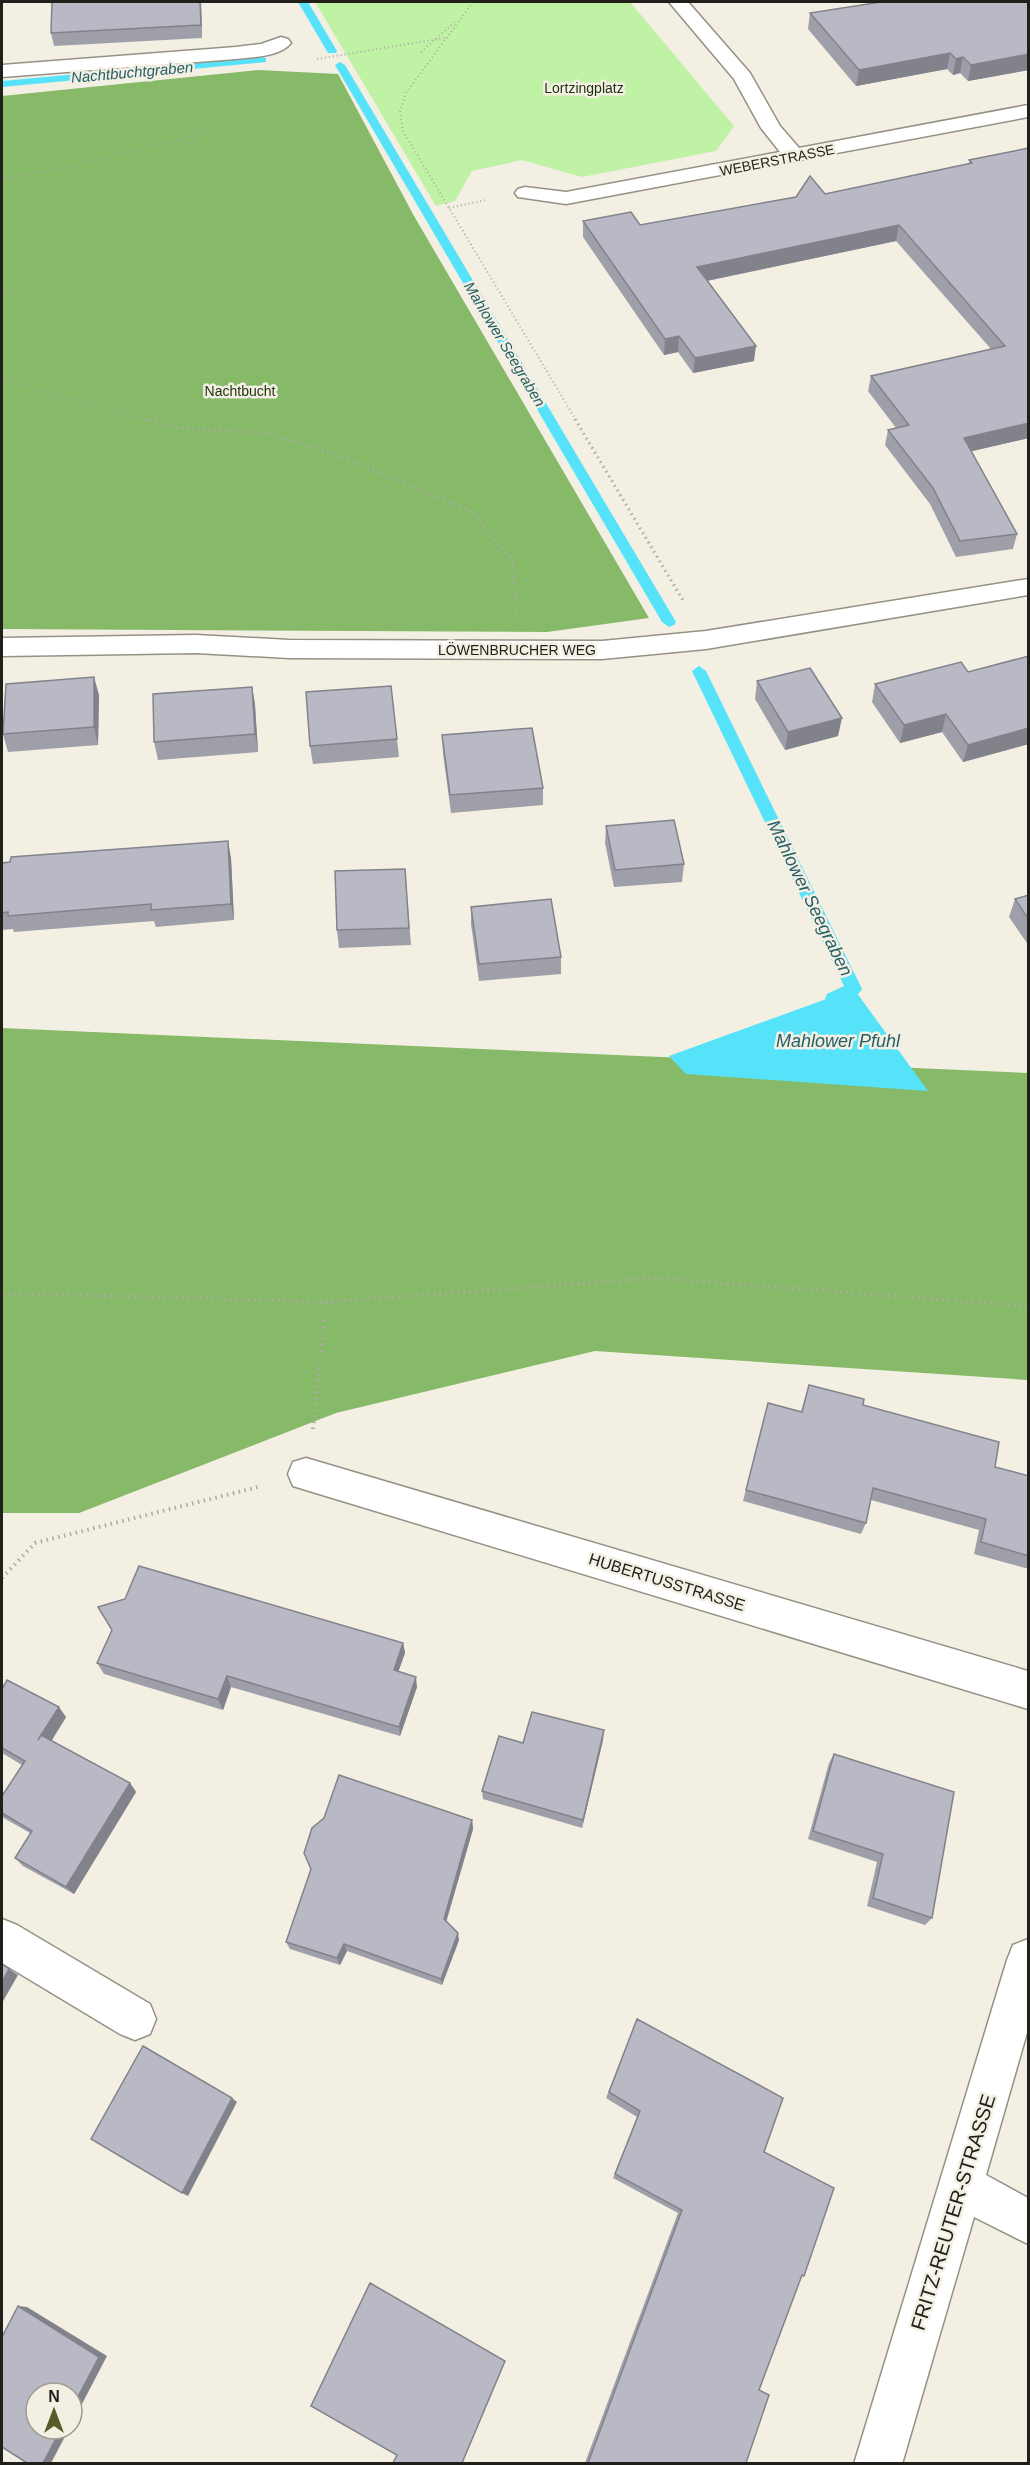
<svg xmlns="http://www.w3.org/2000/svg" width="1030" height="2465" font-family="Arial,sans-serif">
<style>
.green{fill:#bff2a5}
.forest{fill:#86ba69}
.water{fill:#56e3fa}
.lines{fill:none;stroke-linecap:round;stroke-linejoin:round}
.stream{fill:#56e3fa;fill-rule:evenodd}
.minor-casing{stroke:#959185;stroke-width:3}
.path-far2{stroke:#adaaa0;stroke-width:2;stroke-dasharray:1 3;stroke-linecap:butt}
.path-far1{stroke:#adaaa0;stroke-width:3;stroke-dasharray:1.5 4;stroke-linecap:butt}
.path{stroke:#adaaa0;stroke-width:4;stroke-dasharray:1.5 4.5;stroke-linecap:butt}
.minor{fill:#fff;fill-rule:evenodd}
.wall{fill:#9f9faa}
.shaded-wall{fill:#82828b}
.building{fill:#b9b9c6;stroke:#82828b;stroke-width:1.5}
.labels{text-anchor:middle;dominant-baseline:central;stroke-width:5;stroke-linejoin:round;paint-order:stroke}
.far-park-label{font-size:14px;fill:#1d3110;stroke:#f3efe2}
.far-street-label{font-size:14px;fill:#201f1a;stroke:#f3efe2}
.far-water-label{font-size:15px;font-style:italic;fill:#255f68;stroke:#f3efe2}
.street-label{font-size:16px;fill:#201f1a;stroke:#f3efe2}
.water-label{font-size:18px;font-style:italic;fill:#255f68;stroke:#f3efe2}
.near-street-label{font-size:20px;fill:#201f1a;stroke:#f3efe2}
</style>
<rect width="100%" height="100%" fill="#f3efe2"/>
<polygon class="green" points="315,2 630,2 734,126 716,151 582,177 522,160 472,171 455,201 436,206"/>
<g class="forest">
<polygon points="258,70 338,74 414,216 649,618 547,632 2,629 2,96"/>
<polygon points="2,1028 1028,1073 1028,1380 595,1351 336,1413 79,1513 2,1513"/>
</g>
<polygon class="water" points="854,989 928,1091 686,1074 669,1056"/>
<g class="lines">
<g class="stream">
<polygon points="298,2 308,2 337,51 336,53 328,53"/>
<polygon points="262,57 266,58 266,62 2,87 2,81"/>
<polygon points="340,62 345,65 676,622 674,625 669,627 662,622 335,65"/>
<path d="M699,666L706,671L862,989C857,998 837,1007 827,1004L825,999L827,994L844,986L692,671Z"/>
</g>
<defs>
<g id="minor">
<polygon points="669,2 688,2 750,73 780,126 799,148 1028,105 1028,117 566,204 518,197 515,193 518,189 525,187 566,192 780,152 761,128 734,79"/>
<path d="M281,37L288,39L291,43C280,57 252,57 236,59L2,77V65L236,47L261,44Z"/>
<polygon points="1028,579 1028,595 706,649 602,659 289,658 196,653 2,656 2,638 196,635 289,640 602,641 706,631"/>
<polygon points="306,1458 1028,1671 1028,1709 306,1490 293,1486 288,1474 293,1462"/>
<polygon points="2,1919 17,1925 150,2004 156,2019 150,2034 135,2040 120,2034 2,1963"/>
<polygon points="1028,1939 1028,2029 986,2175 1028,2198 1028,2244 974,2217 902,2464 854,2464 1007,1960 1013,1945"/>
</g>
</defs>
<use href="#minor" class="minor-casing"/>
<g class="path-far2">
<polyline points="473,2 406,93 400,111 403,131 576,420"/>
<polyline points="421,52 457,20"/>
<polyline points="317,59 445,38"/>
<polyline points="2,178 49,171 199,135"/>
<polyline points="449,208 486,200"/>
<polyline points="2,296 91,242 200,134 273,88"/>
<polyline points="2,380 149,420"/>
</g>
<g class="path-far1">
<polyline points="144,419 178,428 267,433 337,455 472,512 513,562 516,611"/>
<polyline points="575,419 684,602"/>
</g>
<g class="path">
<polyline points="2,1293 326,1302 656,1278 1028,1306"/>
<polyline points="313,1429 326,1302"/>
<polyline points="2,1578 35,1543 258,1487"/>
</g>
<use href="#minor" class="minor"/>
</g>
<g class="wall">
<polygon points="52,2 201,2 202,38 54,46 51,33"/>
<polygon points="1029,2 1029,70 968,81 960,73 953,75 947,69 856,86 808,29 810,13"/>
<polygon points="1029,148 1029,438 971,451 1017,534 1013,549 956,557 930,504 885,445 888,430 896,428 868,391 871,376 991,349 896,241 707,281 754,361 693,373 678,352 664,355 583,237 583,221 640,225 825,194 969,164 969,160"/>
<polygon points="1029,656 1029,744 963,762 942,732 900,743 872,702 875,684 968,672"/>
<polygon points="757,681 838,736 785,750 755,699"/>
<polygon points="252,687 255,705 258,752 158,760 154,742"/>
<polygon points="99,695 98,745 8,752 3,734"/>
<polygon points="442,735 543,788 543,805 451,813 443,753"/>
<polygon points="397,739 399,757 313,764 310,746"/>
<polygon points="606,826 684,864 682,882 614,887 605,843"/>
<polygon points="231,858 234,920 156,927 154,921 14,932 13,929 2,930 2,863"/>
<polygon points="405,869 411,945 339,948 337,930"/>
<polygon points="1029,895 1029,946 1009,917 1015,899"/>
<polygon points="471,907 561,957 561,974 479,981 471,924"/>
<polygon points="809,1385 863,1405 995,1467 1029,1476 1029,1569 974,1554 979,1530 871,1500 866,1523 861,1534 743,1501 768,1403 801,1412"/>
<polygon points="403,1643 405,1653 398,1672 417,1687 400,1736 231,1687 223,1710 104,1674 97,1663"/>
<polygon points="2,1689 66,1717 51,1741 130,1783 136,1792 74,1894 23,1866 15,1858 30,1833 2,1817 2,1796 22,1765 2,1753"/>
<polygon points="603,1740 582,1828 483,1799 482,1791 523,1743"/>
<polygon points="834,1754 932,1918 925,1925 867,1906 877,1862 808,1839 829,1763"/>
<polygon points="472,1820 473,1829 446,1921 459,1940 442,1985 347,1951 340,1965 290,1949 286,1942 311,1869"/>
<polygon points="637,2019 764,2152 804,2276 801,2277 759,2390 746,2463 585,2463 678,2213 613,2178 637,2117 606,2098"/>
</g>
<g class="shaded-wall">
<polygon points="200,2 201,2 202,38 201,25"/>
<polygon points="950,53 947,69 856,86 859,70"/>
<polygon points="1029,54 1029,70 968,81 971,65"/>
<polygon points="963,57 960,73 953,75 956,59"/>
<polygon points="899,225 896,241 696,283 697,267"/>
<polygon points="679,336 678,352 664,355 665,339"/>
<polygon points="756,346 754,361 693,373 695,358"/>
<polygon points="1029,423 1029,438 960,454 964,438"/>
<polygon points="94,677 99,695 98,745 94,727"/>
<polygon points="252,687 255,705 258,752 255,734"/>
<polygon points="946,714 942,732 900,743 904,725"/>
<polygon points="842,718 838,736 785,750 788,732"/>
<polygon points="1029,728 1029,744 963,762 968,745"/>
<polygon points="228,841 231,858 234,920 231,904"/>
<polygon points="403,1643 405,1653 395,1681 394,1670"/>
<polygon points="227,1676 231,1687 223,1710 218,1699"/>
<polygon points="416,1677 417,1687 400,1736 399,1727"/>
<polygon points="59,1707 66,1717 46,1750 38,1740"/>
<polygon points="604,1730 603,1740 582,1828 583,1820"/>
<polygon points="130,1783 136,1792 74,1894 66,1887"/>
<polygon points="472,1820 473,1829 445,1926 444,1919"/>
<polygon points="458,1933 459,1940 442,1985 441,1979"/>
<polygon points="344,1944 347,1951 340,1965 337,1958"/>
<polygon points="9,1969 18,1975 2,2003 2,1982"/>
<polygon points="232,2098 237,2102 188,2196 182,2193"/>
<polygon points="18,2306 27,2307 107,2356 72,2423 72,2408"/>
<polygon points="61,2429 69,2429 51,2463 43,2463"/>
</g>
<g class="building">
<polygon points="52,2 200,2 201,25 51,33"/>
<polygon points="881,2 1029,2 1029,54 971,65 963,57 956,59 950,53 859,70 810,13"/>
<polygon points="1029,148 1029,423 964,438 1017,534 960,541 933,488 888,430 909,425 871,376 1005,346 899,225 697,267 756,346 695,358 679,336 665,339 583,221 631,212 640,225 796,197 810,176 825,194 972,163 969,160"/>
<polygon points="1029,656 1029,728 968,745 946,714 904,725 875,684 961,662 968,672"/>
<polygon points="810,668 842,718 788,732 757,681"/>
<polygon points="94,677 94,727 3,734 6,684"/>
<polygon points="391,686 397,739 310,746 306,692"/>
<polygon points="252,687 255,734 154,742 153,694"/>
<polygon points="532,728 543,788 450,795 442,735"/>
<polygon points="674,820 684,864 615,870 606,826"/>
<polygon points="228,841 231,904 151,910 151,904 8,916 8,912 2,913 2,863 10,862 11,857"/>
<polygon points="405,869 409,928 337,930 335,871"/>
<polygon points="1029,895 1029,920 1015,899"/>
<polygon points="551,899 561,957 479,964 471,907"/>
<polygon points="809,1385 864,1399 863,1405 999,1442 995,1467 1029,1476 1029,1556 981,1542 986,1519 873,1488 866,1523 746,1490 768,1403 802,1412"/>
<polygon points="139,1566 403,1643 394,1670 416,1677 399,1727 227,1676 218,1699 97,1663 112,1630 98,1607 125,1599"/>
<polygon points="7,1680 59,1707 38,1740 41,1735 130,1783 66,1887 15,1858 32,1831 2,1813 2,1796 25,1761 2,1748 2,1689"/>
<polygon points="532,1712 604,1730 583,1820 482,1791 499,1736 523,1743"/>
<polygon points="834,1754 954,1792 932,1918 873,1898 883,1854 813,1831"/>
<polygon points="339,1775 472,1820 444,1919 458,1933 441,1979 344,1944 337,1958 286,1942 311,1869 304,1853 312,1828 324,1818"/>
<polygon points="2,1964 9,1969 2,1982"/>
<polygon points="637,2019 783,2098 764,2152 834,2188 804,2276 802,2275 759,2390 769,2395 746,2463 588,2463 682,2210 615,2174 640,2111 609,2092"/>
<polygon points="143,2046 232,2098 182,2193 91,2139"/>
<polygon points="370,2283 505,2361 462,2463 393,2463 397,2455 311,2406"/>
<polygon points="18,2306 99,2357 72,2408 72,2393 36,2393 36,2429 61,2429 43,2463 27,2463 2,2447 2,2337"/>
</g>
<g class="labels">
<g class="far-park-label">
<text x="584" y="88">Lortzingplatz</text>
<text x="240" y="391">Nachtbucht</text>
</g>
<g class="far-street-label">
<text transform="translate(777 160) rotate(-11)">WEBERSTRASSE</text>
<text x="517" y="650">LÖWENBRUCHER WEG</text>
</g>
<g class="far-water-label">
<text transform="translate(132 72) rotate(-5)">Nachtbuchtgraben</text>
<text transform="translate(505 344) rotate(59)">Mahlower Seegraben</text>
</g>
<g class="street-label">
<text transform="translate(667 1582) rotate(17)">HUBERTUSSTRASSE</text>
</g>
<g class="water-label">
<text transform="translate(810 898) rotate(64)">Mahlower Seegraben</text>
<text x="838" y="1041">Mahlower Pfuhl</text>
</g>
<g class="near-street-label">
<text transform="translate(953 2212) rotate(-73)">FRITZ-REUTER-STRASSE</text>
</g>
</g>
<rect width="1030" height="2465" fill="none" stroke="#201f1a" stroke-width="6"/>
<g transform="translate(54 2411)"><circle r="28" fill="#f3efe2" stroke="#9f9c92" stroke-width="1.5"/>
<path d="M0-4.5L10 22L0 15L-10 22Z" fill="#565c2a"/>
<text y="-9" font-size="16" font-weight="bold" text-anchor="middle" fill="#201f1a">N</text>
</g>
</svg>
